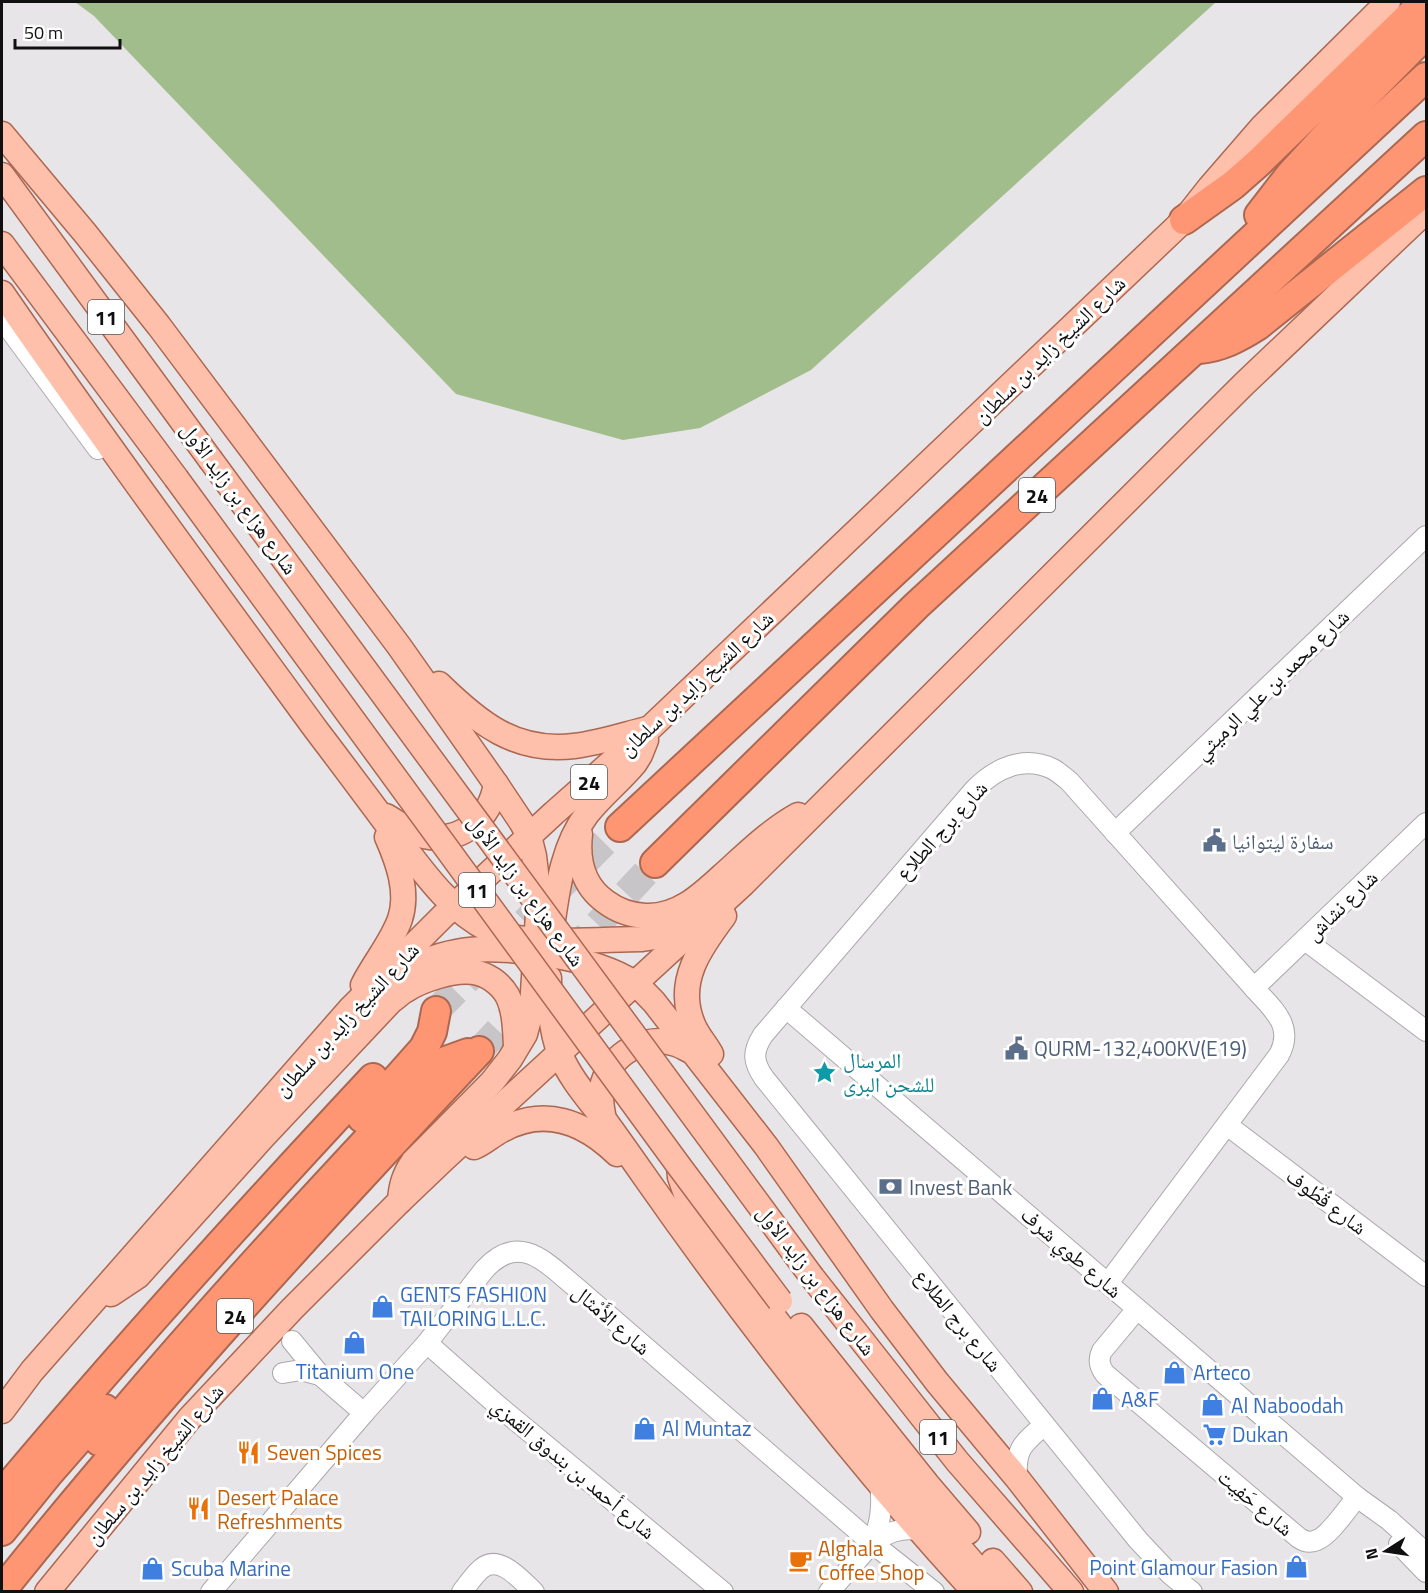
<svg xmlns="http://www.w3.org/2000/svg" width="1428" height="1593" font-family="'Titillium Web','Noto Naskh Arabic',sans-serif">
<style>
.green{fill:#a1bd8b}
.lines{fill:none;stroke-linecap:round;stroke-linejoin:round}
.highway-tunnel{stroke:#c8c5c8;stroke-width:28;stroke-dasharray:28 14;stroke-linecap:butt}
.minor-casing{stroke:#aba8ab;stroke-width:22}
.major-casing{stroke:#ac6751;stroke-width:27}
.highway-casing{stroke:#ac6751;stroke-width:32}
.minor{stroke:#fff;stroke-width:20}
.major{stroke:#ffc0ab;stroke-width:24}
.highway{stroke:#ff9673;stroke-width:28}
.major-bridge-casing{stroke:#ac6751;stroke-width:27;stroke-linecap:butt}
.major-bridge{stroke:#ffc0ab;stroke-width:24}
.labels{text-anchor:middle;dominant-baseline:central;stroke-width:6;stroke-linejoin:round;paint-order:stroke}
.shield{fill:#fff;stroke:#585858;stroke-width:1.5}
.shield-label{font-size:20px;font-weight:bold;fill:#111011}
.street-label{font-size:21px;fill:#111011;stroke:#fff}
.service-label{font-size:21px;fill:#4e5e75;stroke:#fff;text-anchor:start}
.culture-label{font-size:21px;fill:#0d838f;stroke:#fff;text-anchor:start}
.shop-label{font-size:21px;fill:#366cbe;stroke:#fff;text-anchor:start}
.food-label{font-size:21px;fill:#c56008;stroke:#fff;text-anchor:start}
</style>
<rect width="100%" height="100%" fill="#e8e5e8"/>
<polygon class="green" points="75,2 1216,2 811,370 700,428 623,440 456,394 94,16"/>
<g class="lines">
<g class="highway-tunnel">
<polyline points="569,955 655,863"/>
<polyline points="436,1011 620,827"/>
<polyline points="479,1051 529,998"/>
</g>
<defs>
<g id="minor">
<polyline points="2,319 98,449"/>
<polyline points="1115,833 1426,536"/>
<polyline points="1305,940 1426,1031"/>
<polyline points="1254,988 1426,823"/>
<polyline points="786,1008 1357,1497 1389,1520 1426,1553"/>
<polyline points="1227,1125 1426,1276"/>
<path d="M1108,1283L1279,1055C1295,1025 1272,1009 1254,988L1069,781C1064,777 1058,772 1053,769C1024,755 996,768 975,789L763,1035C752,1052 753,1062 764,1078L1138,1540L1170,1574L1192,1592"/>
<path d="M1137,1309L1102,1351C1098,1359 1099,1366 1105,1374L1299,1538C1305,1542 1311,1543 1317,1540C1329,1536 1348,1508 1357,1497"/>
<polyline points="292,1341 320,1375 364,1413"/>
<polyline points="427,1343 496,1404 723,1592"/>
<polyline points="283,1373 301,1370 320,1375"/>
<path d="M1017,1478C1015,1448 1023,1444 1044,1425"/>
<path d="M872,1543C881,1524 883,1506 880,1484"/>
<polyline points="1399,1544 1426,1572"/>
<path d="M211,1592L364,1413L427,1343L484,1270C520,1230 547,1264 578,1289L872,1543L934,1592"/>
<path d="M462,1592C468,1584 474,1575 481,1569C499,1553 521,1580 534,1592"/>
<path d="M829,1592L872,1543C887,1533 900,1527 918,1530"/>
</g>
<g id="major">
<path d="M2,134L85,233L159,326L399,646L496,784L522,823L529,836L534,856L539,898L532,1008L525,1034L510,1059L492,1082L413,1162C404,1175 401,1186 400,1201"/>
<polyline points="2,175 210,459"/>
<polyline points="2,244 176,478"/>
<path d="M2,293C104,441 211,586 317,731C343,765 369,800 395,835C422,870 448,909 489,930C523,947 602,939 642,939C661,936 678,931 693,920"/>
<path d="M439,684C479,723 515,753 574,746C599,743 623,735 647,729"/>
<path d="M386,816C398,823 410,832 424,836C461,844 490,819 496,784"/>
<path d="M580,834C577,860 583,886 606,902C618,911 630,915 645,916C682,918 707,889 733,866C754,847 773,829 798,815"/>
<path d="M551,934C557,894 561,848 587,814C601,796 620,781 635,763L640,755L646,740"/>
<path d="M392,978C412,966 433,956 456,952C501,943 595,957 634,983C641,988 648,996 654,1002L766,1146L882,1310L937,1382L1017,1478L1106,1592"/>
<path d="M549,978C549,1003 551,1031 560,1054C570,1078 587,1097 603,1118C617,1137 631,1157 645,1177C746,1321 855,1462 975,1592"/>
<path d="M363,985C374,963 392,942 400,919C409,892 398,862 387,837"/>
<path d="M711,1054C705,1043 696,1034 692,1022C676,981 700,948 724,916"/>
<path d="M604,1120C602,1108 599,1096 603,1083C612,1053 646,1034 676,1044C682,1046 688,1050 693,1052"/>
<path d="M474,1147C484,1143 492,1135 502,1130C545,1106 584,1122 617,1154"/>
<polyline points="679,1166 680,1177 687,1197 770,1312 840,1405 910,1491 998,1592"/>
<polyline points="812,1277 957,1461 1071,1592"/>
<path d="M111,1294L138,1276L263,1137L391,1001C396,998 400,993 406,990C421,980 454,969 473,972C487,974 500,983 507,995C515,1010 515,1029 516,1046"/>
<polyline points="801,1326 927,1484 968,1532"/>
<polyline points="2,1411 32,1371 351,1008 443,916 554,813 649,729 1184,220 1210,187 1262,127 1388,2"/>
<polyline points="993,1561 1020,1592"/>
<polyline points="47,1592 189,1419 292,1309 400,1201 444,1159 743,884 1244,384 1426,211"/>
</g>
<g id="highway">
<polyline points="1259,215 1290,175 1339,122 1426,34"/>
<polyline points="1184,220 1233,185 1258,163 1424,2"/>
<path d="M1199,349C1221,347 1238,338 1257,326L1426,191"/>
<polyline points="620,827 1426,77"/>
<polyline points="655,863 916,606 1426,136"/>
<polyline points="362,1118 424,1048 432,1032 436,1011"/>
<path d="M99,1441C205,1314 318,1192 432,1071L446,1061L468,1053"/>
<path d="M2,1494C121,1352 246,1214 373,1078"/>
<polyline points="2,1531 49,1473 105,1409"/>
<path d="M2,1590C152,1403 314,1226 479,1051"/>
</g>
</defs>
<use href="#minor" class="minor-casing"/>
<use href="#major" class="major-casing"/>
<use href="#highway" class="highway-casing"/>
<use href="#minor" class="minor"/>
<use href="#major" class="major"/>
<use href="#highway" class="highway"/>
<defs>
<g id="major-bridge">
<polyline points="210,459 812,1277"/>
<polyline points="176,478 679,1166 780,1301"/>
</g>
</defs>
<use href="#major-bridge" class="major-bridge-casing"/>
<use href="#major-bridge" class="major-bridge"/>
</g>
<defs>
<symbol id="civic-bare" viewBox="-9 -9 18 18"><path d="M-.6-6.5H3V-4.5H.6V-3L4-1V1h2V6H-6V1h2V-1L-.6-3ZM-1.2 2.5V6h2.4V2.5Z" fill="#5c6f8a" stroke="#fff" stroke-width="2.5" paint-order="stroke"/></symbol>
<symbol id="sight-bare" viewBox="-9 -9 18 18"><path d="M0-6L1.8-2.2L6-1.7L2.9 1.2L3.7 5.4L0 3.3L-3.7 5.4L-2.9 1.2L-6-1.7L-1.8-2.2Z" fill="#0f9aa8" stroke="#fff" stroke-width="2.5" paint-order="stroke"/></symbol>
<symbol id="bank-bare" viewBox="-9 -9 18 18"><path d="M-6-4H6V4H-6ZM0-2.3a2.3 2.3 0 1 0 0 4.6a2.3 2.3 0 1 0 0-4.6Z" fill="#5c6f8a" stroke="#fff" stroke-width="2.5" paint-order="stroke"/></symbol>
<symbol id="shop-bare" viewBox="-9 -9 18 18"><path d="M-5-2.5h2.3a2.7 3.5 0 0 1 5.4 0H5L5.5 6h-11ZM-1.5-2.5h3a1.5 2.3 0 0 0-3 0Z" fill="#3f7fe0" stroke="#fff" stroke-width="2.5" paint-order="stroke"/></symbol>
<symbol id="supermarket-bare" viewBox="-9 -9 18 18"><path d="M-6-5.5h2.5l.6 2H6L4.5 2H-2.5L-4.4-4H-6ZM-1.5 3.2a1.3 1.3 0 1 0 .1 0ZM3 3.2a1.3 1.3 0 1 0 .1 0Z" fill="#3f7fe0" stroke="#fff" stroke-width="2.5" paint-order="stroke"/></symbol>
<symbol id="restaurant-bare" viewBox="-9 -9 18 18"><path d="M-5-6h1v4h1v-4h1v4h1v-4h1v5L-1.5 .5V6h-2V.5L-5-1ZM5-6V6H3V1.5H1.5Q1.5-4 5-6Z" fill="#e8710a" stroke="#fff" stroke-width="2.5" paint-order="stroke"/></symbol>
<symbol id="cafe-bare" viewBox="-9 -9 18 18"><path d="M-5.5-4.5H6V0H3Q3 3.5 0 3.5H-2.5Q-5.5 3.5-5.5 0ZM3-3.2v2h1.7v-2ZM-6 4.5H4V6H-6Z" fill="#e8710a" stroke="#fff" stroke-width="2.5" paint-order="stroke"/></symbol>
</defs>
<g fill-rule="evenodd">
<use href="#civic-bare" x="1198" y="824" width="33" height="33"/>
<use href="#civic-bare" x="1000" y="1032" width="33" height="33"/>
<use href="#sight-bare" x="808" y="1056" width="33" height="33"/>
<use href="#bank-bare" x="874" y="1170" width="33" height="33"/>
<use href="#shop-bare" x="366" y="1290" width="33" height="33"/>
<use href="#shop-bare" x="338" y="1326" width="33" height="33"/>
<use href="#shop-bare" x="1158" y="1356" width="33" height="33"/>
<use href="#shop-bare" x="1086" y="1382" width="33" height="33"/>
<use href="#shop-bare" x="1196" y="1388" width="33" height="33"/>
<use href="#shop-bare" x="628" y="1412" width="33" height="33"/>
<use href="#supermarket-bare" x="1198" y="1418" width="33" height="33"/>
<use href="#restaurant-bare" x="232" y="1436" width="33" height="33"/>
<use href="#restaurant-bare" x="182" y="1492" width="33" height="33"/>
<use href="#cafe-bare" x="784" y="1544" width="33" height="33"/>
<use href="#shop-bare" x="1280" y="1550" width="33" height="33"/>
<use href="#shop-bare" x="136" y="1552" width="33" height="33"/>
</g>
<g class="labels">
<g class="shield">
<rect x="88" y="300" width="36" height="34" rx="4.5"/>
<rect x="1019" y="478" width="36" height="34" rx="4.5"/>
<rect x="571" y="765" width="36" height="34" rx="4.5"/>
<rect x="459" y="873" width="36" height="34" rx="4.5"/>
<rect x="217" y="1299" width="36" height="34" rx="4.5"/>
<rect x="920" y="1420" width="36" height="34" rx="4.5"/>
</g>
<g class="shield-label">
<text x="106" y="317">11</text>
<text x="1037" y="495">24</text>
<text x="589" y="782">24</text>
<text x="477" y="890">11</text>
<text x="235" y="1316">24</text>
<text x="938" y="1437">11</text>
</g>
<g class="street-label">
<text transform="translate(1049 349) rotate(-44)">شارع الشيخ زايد بن سلطان</text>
<text transform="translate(240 498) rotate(54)">شارع هزاع بن زايد الأول</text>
<text transform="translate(696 683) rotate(-43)">شارع الشيخ زايد بن سلطان</text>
<text transform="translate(1271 684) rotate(-44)">شارع محمد بن علي الرميثي</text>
<text transform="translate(941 830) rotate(-48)">شارع برج الطلاع</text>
<text transform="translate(527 890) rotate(54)">شارع هزاع بن زايد الأول</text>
<text transform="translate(1341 905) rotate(-44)">شارع نشاش</text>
<text transform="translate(346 1019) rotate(-47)">شارع الشيخ زايد بن سلطان</text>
<text transform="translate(1327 1201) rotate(37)">شارع قُطُوف</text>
<text transform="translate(1072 1252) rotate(41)">شارع طوي شرف</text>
<text transform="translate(817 1280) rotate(53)">شارع هزاع بن زايد الأول</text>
<text transform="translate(612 1319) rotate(41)">شارع الأَمْثال</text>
<text transform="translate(959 1320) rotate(51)">شارع برج الطلاع</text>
<text transform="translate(154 1464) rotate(-50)">شارع الشيخ زايد بن سلطان</text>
<text transform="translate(574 1468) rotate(40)">شارع أحمد بن بندوق القمزي</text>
<text transform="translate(1256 1502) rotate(40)">شارع حَفِيت</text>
</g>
<g class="service-label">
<text x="1232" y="841">سفارة ليتوانيا</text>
<text x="1034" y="1048">QURM-132,400KV(E19)</text>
<text x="909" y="1187">Invest Bank</text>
</g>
<g class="culture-label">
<text x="843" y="1060">المرسال<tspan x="843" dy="24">للشحن البرى</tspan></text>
</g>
<g class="shop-label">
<text x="400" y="1294">GENTS FASHION<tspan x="400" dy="24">TAILORING L.L.C.</tspan></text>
<text x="355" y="1371" text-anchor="middle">Titanium One</text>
<text x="1193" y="1372">Arteco</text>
<text x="1121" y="1399">A&amp;F</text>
<text x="1231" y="1405">Al Naboodah</text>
<text x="662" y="1428">Al Muntaz</text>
<text x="1232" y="1434">Dukan</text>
<text x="1278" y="1567" text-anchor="end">Point Glamour Fasion</text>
<text x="171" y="1568">Scuba Marine</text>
</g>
<g class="food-label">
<text x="267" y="1452">Seven Spices</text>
<text x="217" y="1497">Desert Palace<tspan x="217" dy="24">Refreshments</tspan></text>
<text x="818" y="1548">Alghala<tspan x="818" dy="24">Coffee Shop</tspan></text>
</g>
</g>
<rect width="1428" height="1593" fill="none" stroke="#111011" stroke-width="6"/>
<g transform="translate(1386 1551) rotate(258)" stroke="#ffffff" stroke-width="4.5" paint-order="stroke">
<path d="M0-4.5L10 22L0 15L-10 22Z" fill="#111011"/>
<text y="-9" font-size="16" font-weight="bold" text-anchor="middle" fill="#111011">N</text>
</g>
<path d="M15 39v9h105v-9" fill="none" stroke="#111011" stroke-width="3"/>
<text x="24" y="39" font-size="18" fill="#111011" stroke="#ffffff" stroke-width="4.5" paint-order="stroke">50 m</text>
</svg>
